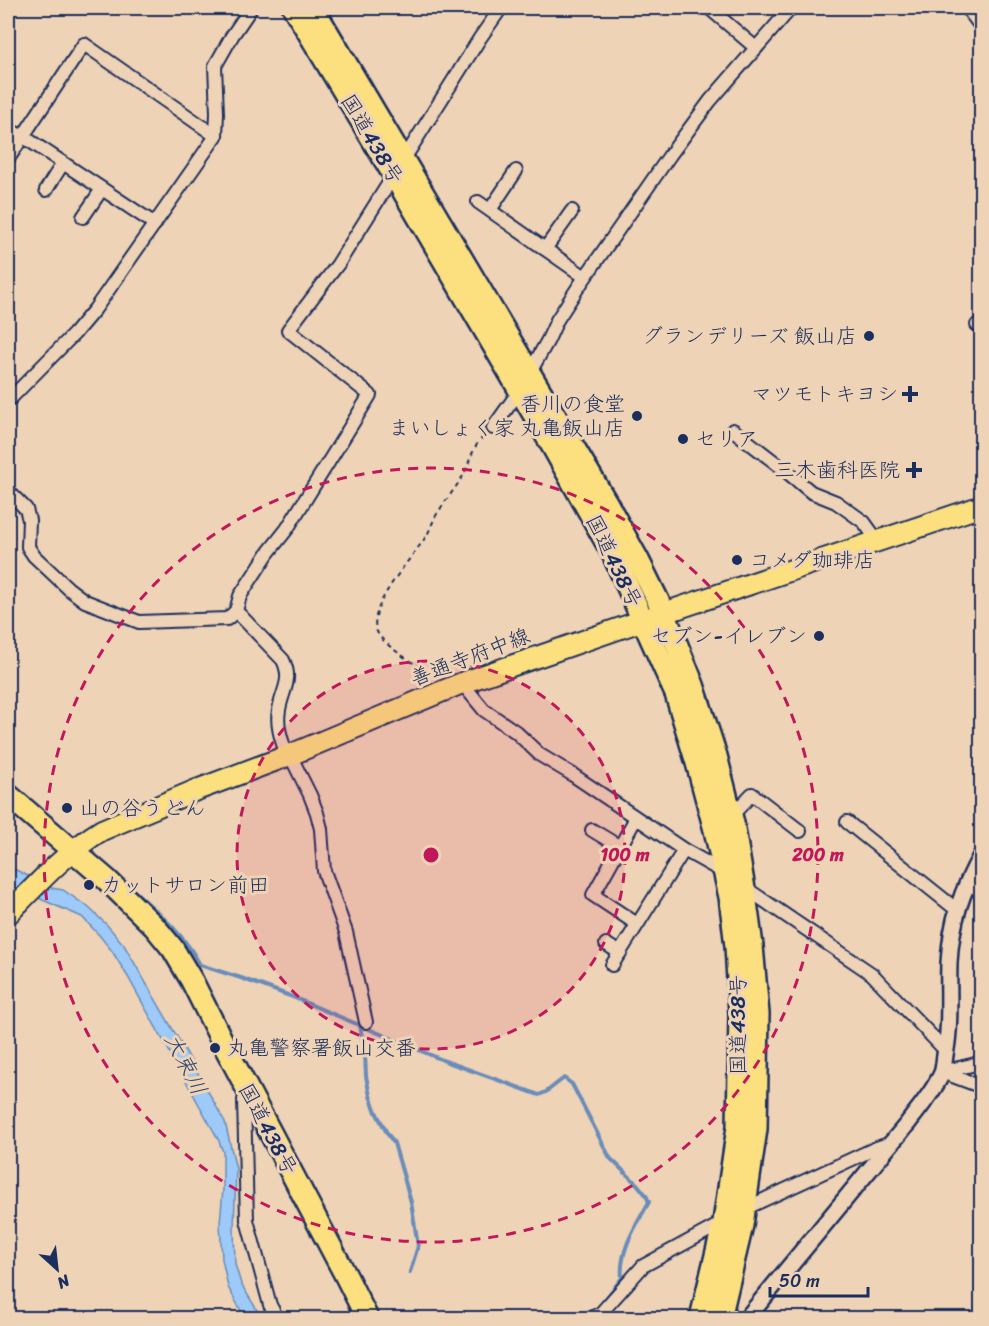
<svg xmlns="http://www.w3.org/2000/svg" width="989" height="1326" font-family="Sriracha,'Klee One',sans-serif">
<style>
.water{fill:#9dcaf8;stroke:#698cba;stroke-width:1.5}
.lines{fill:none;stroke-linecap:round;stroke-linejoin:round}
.stream{stroke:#698cba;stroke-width:4}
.minor-casing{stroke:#1b2f5e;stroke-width:16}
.tertiary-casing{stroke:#1b2f5e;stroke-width:20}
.primary-casing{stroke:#1b2f5e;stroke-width:24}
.trunk-casing{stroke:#1b2f5e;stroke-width:26}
.path{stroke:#1b2f5e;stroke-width:2;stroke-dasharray:4.5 4.5;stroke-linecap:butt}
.minor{stroke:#efd3b6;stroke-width:12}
.tertiary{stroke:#efd3b6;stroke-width:15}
.primary{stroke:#fce080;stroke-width:20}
.trunk{stroke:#fce080;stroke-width:21}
.ring{fill:none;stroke:#c2185b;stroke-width:3;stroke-dasharray:10 8}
.poi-dot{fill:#1b2f5e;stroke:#efd3b6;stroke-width:2}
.labels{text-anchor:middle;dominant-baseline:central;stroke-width:6;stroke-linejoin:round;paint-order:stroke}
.street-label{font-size:21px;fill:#1b2f5e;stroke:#efd3b6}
.poi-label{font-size:21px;fill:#1b2f5e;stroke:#efd3b6;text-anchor:end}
.water-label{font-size:22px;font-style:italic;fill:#2e4675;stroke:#efd3b6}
.centre{fill:#c2185b;stroke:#efd3b6;stroke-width:3}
.ring-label{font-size:18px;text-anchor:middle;font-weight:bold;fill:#c2185b;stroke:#efd3b6;stroke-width:6;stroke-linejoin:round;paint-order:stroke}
</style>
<rect width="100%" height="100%" fill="#efd3b6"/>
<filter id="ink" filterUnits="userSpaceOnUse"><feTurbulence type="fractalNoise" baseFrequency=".0167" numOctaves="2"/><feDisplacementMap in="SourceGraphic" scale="12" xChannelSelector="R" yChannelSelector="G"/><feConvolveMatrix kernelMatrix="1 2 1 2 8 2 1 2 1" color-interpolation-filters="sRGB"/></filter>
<g filter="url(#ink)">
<polygon class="water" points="8,866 52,888 63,890 88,907 107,925 124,945 190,1059 225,1122 236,1169 234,1229 235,1264 241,1284 262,1318 245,1318 228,1287 222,1259 220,1223 223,1189 223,1152 218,1139 128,977 112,951 99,935 82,917 8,885"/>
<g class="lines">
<g class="stream">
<path d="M118,876C147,904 182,929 200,965L241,978L290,996L445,1061L531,1092L539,1095L546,1092L564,1078L572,1084L610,1158L638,1185L646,1195L649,1202C636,1225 619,1251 622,1278L603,1302"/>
<polyline points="360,1026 365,1053 366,1076 370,1096 376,1112 387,1133 394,1143 411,1202 418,1246 410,1272"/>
</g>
<defs>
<g id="minor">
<polyline points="709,8 756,48"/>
<polyline points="967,8 982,28"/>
<polyline points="8,129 27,139 155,224"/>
<polyline points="8,159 84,44 216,136"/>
<polyline points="46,190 63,163"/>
<polyline points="478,202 585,277"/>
<polyline points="490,210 516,171"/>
<polyline points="83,217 102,189"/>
<polyline points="545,249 572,211"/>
<polyline points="977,325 982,322"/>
<polyline points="8,401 74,334 95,309 216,136 217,113 215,66 232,36 251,8"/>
<polyline points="493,428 520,390 548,340 557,320 577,289 670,155 710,101 791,8"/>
<polyline points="733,430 781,467 811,492 836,502 864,522 877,540"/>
<polyline points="8,491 26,509 29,520 28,547 34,556 69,589 85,601 139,622 227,619 236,611"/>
<polyline points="462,683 484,710 516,732 540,755 570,773 684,850 725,873"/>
<polyline points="290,755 310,795 317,813 321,829 324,871 346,932 366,1022"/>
<path d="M287,756C282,741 276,726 279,710C282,690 293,681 283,660L236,611L240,596L268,553L287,529L370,395L288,330L338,264L480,38L501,8"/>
<polyline points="731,816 752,794 800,831"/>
<polyline points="636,818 593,895 637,924"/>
<polyline points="847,822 957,910"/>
<polyline points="592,830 620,847"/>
<polyline points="969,877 982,896"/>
<polyline points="744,887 872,974 946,1051"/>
<polyline points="606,944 620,953"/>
<polyline points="612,965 684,850"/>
<polyline points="942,1072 976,1064 982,1059"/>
<polyline points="942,1072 982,1087"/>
<polyline points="248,1092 244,1100 247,1220 270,1305 277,1318"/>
<polyline points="744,1209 874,1149 891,1143"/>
<polyline points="589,1318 600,1314 643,1266 724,1222"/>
</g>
<path id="tertiary" d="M747,1318L908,1123C920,1107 934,1091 942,1073C944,1068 944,1061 945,1055C951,1024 948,994 949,963C951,921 962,890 982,854"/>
<path id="primary" d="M8,914C37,884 66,852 102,830L194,791L290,755L462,683L664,613L982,506"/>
<g id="trunk">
<polyline points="294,8 394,175 553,447 613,554 676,694 697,763 715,830 730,897 736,946 740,1014 738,1127 724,1222 701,1318"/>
<polyline points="313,8 606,502 638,560 664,613 693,685 716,756 733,823 745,895 752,946 758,1014 756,1129 742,1225 720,1318"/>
<polyline points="8,795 107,880 155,927 173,949 192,981 222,1041 345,1274 367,1318"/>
</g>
</defs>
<use href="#minor" class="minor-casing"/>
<use href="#tertiary" class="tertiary-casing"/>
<use href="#primary" class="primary-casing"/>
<use href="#trunk" class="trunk-casing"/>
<path class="path" d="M436,677C422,668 380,645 376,629C369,603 414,556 427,535C431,528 433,520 437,514C445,501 455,489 463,476C470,462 472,447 484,436"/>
<use href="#minor" class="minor"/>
<use href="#tertiary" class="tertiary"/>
<use href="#primary" class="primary"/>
<use href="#trunk" class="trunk"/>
</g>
</g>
<circle cx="431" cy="855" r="194" fill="#c2185b" fill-opacity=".12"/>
<g class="ring">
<circle cx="431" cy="855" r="194"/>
<circle cx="431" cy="855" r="387"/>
</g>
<g class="poi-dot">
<circle cx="869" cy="336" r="6"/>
<path d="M907 385h6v6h6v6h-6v6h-6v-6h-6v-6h6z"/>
<circle cx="637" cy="416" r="6"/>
<circle cx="683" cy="439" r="6"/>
<path d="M911 461h6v6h6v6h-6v6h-6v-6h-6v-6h6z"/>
<circle cx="737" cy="560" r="6"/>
<circle cx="819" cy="636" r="6"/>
<circle cx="67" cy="808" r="6"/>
<circle cx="89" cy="885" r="6"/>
<circle cx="215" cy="1048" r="6"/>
</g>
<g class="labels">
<g class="street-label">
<text transform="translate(372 139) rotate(59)">国道438号</text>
<text transform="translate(614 561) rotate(64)">国道438号</text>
<text transform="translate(470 657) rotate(-21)">善通寺府中線</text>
<text transform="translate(738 1025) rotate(-90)">国道438号</text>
<text transform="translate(268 1129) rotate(62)">国道438号</text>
</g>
<g class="poi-label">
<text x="857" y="336">グランデリーズ 飯山店</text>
<text x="898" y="394">マツモトキヨシ</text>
<text x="625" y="404">香川の食堂<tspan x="625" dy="24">まいしょく家 丸亀飯山店</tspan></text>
<text x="695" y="439" text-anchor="start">セリア</text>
<text x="900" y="470">三木歯科医院</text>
<text x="749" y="560" text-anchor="start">コメダ珈琲店</text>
<text x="807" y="636">セブン-イレブン</text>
<text x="79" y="808" text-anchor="start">山の谷うどん</text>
<text x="101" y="885" text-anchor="start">カットサロン前田</text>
<text x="227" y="1048" text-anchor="start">丸亀警察署飯山交番</text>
</g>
<g class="water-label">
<text transform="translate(186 1064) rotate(63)">大束川</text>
</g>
</g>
<circle cx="431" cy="855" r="9" class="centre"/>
<g class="ring-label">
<text x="625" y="861">100 m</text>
<text x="818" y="861">200 m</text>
</g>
<rect width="989" height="1326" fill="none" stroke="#efd3b6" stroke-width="30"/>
<rect x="15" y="15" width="959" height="1296" fill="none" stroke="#1b2f5e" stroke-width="2" filter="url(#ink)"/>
<g transform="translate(57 1269) rotate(153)" stroke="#efd3b6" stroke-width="4.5" paint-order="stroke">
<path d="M0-4.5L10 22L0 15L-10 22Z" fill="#1b2f5e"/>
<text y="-9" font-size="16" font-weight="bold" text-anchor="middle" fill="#1b2f5e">N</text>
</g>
<path d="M770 1287v9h98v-9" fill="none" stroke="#1b2f5e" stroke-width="3"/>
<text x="779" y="1287" font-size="18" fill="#1b2f5e" stroke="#efd3b6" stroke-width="4.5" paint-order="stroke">50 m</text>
</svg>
